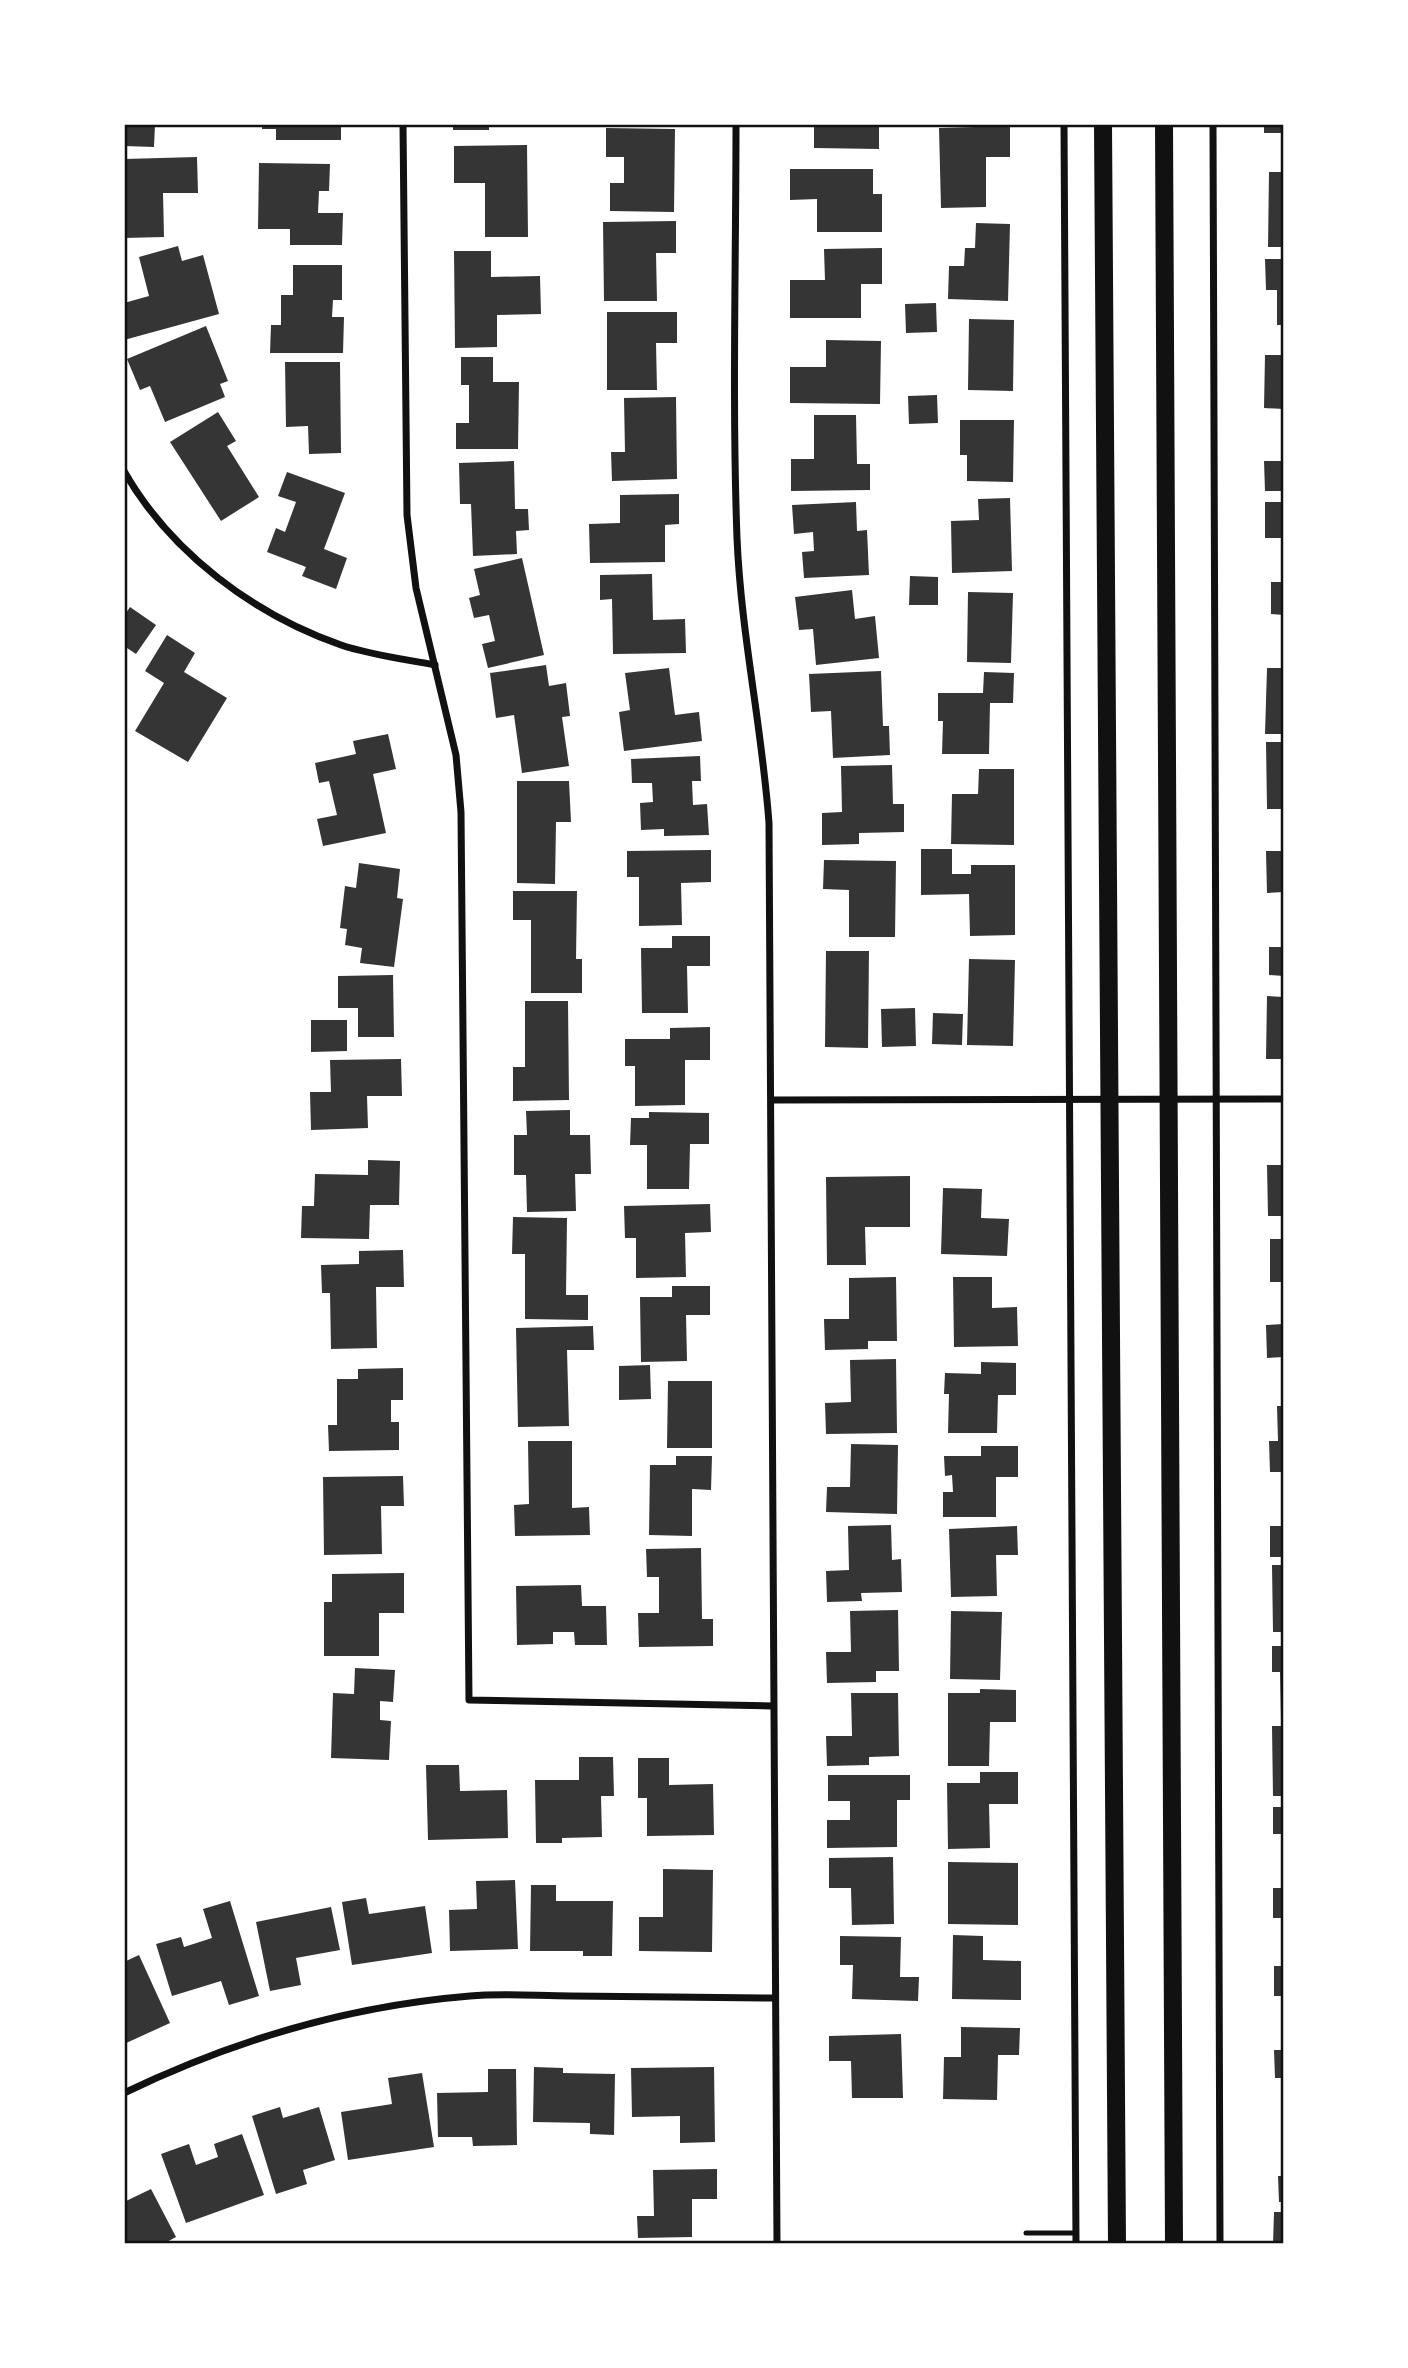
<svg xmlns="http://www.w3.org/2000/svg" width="1408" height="2368" font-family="Quicksand,sans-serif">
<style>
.building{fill:#353535}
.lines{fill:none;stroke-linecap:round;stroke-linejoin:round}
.service{stroke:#111;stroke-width:5}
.minor{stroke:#111;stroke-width:7}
.primary{stroke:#111;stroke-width:18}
.neatline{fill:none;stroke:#111;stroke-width:2.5}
</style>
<rect width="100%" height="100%" fill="#fff"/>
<g class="building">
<polygon points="124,124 155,124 154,147 124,146"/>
<polygon points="262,124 341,124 341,140 276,140 276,129 262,129"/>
<rect x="453" y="124" width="36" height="6"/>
<polygon points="814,124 879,124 879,149 814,148"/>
<rect x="1264" y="124" width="20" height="9"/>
<polygon points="1010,126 1010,157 986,157 986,207 941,208 939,128"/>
<polygon points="606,128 675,129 674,212 610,211 610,183 624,183 624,157 606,157"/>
<polygon points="527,145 528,237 485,237 485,183 454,183 454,146"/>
<polygon points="197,157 198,193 163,193 164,237 124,238 124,159"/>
<polygon points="259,163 330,164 329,191 319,191 318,213 343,213 342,245 290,245 290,229 258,229"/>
<polygon points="790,169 873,169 873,194 882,194 882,232 817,232 817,199 790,200"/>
<polygon points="1269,172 1284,172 1284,247 1268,247"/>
<polygon points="676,221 676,253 656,253 657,301 604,301 603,222"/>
<polygon points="976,223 1010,224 1008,301 948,299 949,266 964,266 965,248 975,248"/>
<polygon points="178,246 182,261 203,255 219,314 124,340 124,303 149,296 139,257"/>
<polygon points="882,248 882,284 861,284 861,318 790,318 790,280 825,280 824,249"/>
<polygon points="454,251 491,251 491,277 540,276 541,314 497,315 497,347 455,348"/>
<polygon points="1265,259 1284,259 1284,325 1277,325 1277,290 1266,290"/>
<polygon points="293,265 342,265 342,300 333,300 332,317 344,317 343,353 270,353 271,325 281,325 281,295 293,295"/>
<polygon points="936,303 937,332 906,333 905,304"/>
<polygon points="607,312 677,312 677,343 656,343 657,390 607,390"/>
<polygon points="969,319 1014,320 1013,391 968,390"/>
<polygon points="206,326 228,381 220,384 225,397 165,422 150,386 140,390 127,359"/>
<polygon points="826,340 881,341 880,404 790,403 790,367 826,367"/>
<polygon points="1265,355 1284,355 1284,409 1264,408"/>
<polygon points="461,357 493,357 493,382 519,382 518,449 456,449 456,423 469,423 469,385 461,385"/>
<polygon points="285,362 340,362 341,453 309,454 308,426 286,427"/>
<polygon points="937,395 938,423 909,424 908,396"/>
<polygon points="676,397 677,479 612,481 611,452 625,452 624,398"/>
<polygon points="218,412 236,441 227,446 259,497 221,521 170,442"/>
<polygon points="814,415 856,415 857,464 870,464 870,490 791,491 791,459 814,459"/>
<polygon points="960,420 1014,420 1013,482 967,481 967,455 960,455"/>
<polygon points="514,461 515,509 528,509 529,530 516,531 517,554 473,556 471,504 460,504 459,463"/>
<polygon points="1264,461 1284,461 1284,491 1265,491"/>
<polygon points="287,472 345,493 324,549 347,558 336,589 302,576 306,567 267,552 276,528 285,532 296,502 278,496"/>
<polygon points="679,494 679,524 665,525 665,562 590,563 589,524 620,523 620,495"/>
<polygon points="1010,498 1012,571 952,573 951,521 979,520 978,499"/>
<polygon points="856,502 857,531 867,530 869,575 804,578 802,552 814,551 813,532 794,534 792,505"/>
<rect x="1265" y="502" width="19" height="36"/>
<polygon points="522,558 544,655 488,668 482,644 495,641 489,615 474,618 469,598 480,595 474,569"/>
<polygon points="652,574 653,620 685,619 686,653 613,654 612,599 600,600 600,575"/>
<polygon points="910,576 938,577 938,605 909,605"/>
<polygon points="1271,582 1284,582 1284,615 1271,614"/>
<polygon points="852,590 855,619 875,616 879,658 816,665 813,629 799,630 795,597"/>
<polygon points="968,592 1013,593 1011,663 967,662"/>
<polygon points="130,607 156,625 136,654 124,646 124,616"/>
<polygon points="167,635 195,653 184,672 227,698 188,762 135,731 164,683 145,671"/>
<polygon points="546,665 549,686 566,683 570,716 562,717 569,766 522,773 514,715 496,718 490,673"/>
<polygon points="669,668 675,715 699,712 702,741 624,751 619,712 630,710 625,673"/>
<polygon points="1267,668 1284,668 1284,734 1265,734"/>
<polygon points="881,671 883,726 889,726 890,755 833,758 831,711 811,712 809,674"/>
<polygon points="984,672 1014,673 1013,703 990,703 989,754 942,754 943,721 938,721 938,693 983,693"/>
<polygon points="388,734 396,769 373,774 386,833 323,846 317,819 337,815 329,781 319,783 315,763 356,754 353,741"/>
<polygon points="1266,742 1284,742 1284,809 1267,809"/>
<polygon points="700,756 701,781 692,781 693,805 707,804 709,835 664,836 664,829 641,830 640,803 653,802 652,783 632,783 631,759"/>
<polygon points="892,765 893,804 904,804 904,832 859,833 859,844 822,845 822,813 842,812 841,766"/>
<polygon points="979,769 1014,769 1014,845 951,844 952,794 978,794"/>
<polygon points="517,781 569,781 571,822 556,822 555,884 517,883"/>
<polygon points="921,849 952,849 952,874 971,874 971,865 1015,865 1015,935 970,936 969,894 921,895"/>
<polygon points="711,850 711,882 681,883 682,925 639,926 639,877 627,877 627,851"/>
<polygon points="1266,851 1284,851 1284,892 1267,893"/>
<polygon points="824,860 896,861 895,937 849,937 849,890 823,889"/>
<polygon points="359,863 400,869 397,898 403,899 394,967 360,963 362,948 345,945 347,929 340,928 345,886 356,888"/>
<polygon points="513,891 577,891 576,959 582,959 582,993 531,993 531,920 513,920"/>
<polygon points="672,936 710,936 710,966 687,966 688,1013 642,1013 641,948 672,948"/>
<polygon points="1269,947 1284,947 1284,976 1269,975"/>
<polygon points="826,951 869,951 868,1048 825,1047"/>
<polygon points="969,959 1015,960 1013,1046 967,1045"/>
<polygon points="393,975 394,1037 358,1037 358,1008 338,1008 338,976"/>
<polygon points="1267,996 1284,997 1284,1059 1266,1059"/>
<polygon points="525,1001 568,1001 569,1100 513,1101 513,1067 525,1067"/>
<polygon points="915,1008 916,1046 882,1047 881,1009"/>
<polygon points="933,1013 963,1014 962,1045 932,1044"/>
<polygon points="311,1020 347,1020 347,1051 311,1052"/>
<polygon points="710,1027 710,1060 685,1060 685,1105 635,1106 635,1066 625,1066 625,1039 670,1039 670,1028"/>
<polygon points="401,1059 402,1096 367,1096 368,1128 311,1130 310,1092 331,1092 330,1060"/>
<polygon points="570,1110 570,1135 590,1135 591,1174 575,1174 576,1211 527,1212 526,1175 514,1175 514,1135 527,1135 526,1111"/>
<polygon points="649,1112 709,1113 709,1144 690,1144 689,1189 647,1189 647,1145 630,1145 631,1118 649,1118"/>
<polygon points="368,1160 400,1161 399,1205 370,1205 369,1239 301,1238 302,1206 314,1206 315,1174 368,1175"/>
<polygon points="1267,1165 1284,1165 1284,1216 1268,1216"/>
<polygon points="910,1176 910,1227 865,1227 866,1265 827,1265 826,1177"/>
<polygon points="943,1188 982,1189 981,1218 1009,1219 1007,1256 941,1254"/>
<polygon points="710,1204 711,1232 685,1233 686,1277 636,1278 636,1238 625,1238 624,1206"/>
<polygon points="513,1217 567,1218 566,1295 588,1295 588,1320 525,1319 525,1254 512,1254"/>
<rect x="1270" y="1239" width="14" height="43"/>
<polygon points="403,1250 404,1287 376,1287 377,1348 331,1349 330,1293 322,1293 321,1265 359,1264 359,1251"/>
<polygon points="896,1277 897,1341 868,1341 868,1349 825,1350 824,1319 849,1319 849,1278"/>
<polygon points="953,1277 992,1277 992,1308 1017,1307 1018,1346 954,1347"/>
<polygon points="672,1286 710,1286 710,1315 686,1315 687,1361 641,1362 640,1297 672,1297"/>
<polygon points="1284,1324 1284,1357 1267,1358 1266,1325"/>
<polygon points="593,1326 594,1350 567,1350 569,1426 518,1427 516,1328"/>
<polygon points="896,1359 897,1433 826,1434 825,1403 851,1402 850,1360"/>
<polygon points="981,1362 1016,1363 1016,1395 998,1395 997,1433 948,1433 949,1394 944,1394 945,1373 981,1374"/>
<polygon points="650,1365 651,1399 619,1400 619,1366"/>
<polygon points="403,1368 403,1400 391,1400 391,1422 399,1422 399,1450 329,1451 328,1425 337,1425 337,1379 358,1379 358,1369"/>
<polygon points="668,1381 712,1381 712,1448 667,1448"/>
<polygon points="1277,1406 1284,1406 1284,1472 1270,1472 1269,1441 1278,1441"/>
<polygon points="528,1441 572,1441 572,1508 589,1507 590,1535 515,1536 514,1505 529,1504"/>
<polygon points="851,1444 898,1445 897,1514 826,1512 827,1487 850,1487"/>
<polygon points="981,1446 1018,1446 1018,1477 996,1477 996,1517 943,1517 943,1492 953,1492 952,1475 945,1476 944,1456 981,1456"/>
<polygon points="676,1456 712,1456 711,1490 692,1489 692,1536 649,1535 650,1465 676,1465"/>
<polygon points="403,1476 404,1506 381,1506 382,1554 324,1555 323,1477"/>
<polygon points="891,1525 892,1560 901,1559 902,1592 861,1593 862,1601 827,1602 826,1571 849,1570 848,1526"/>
<polygon points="1017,1526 1018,1555 996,1555 997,1596 951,1597 949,1529"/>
<rect x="1270" y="1526" width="14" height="31"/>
<polygon points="701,1548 702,1619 713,1619 713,1646 639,1647 638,1613 659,1613 659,1577 647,1577 646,1549"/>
<polygon points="1272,1565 1284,1565 1284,1632 1273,1632"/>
<polygon points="404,1573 404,1613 379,1613 379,1656 324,1656 324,1602 332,1602 332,1574"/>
<polygon points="581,1585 582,1606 606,1606 607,1645 575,1645 574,1632 553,1632 553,1644 517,1645 516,1586"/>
<polygon points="898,1610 899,1671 876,1671 876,1682 827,1683 826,1652 851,1652 850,1611"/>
<polygon points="951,1611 1002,1612 1000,1680 950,1679"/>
<polygon points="1272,1646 1284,1646 1284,1717 1281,1718 1280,1672 1272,1672"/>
<polygon points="355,1668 395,1670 393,1702 380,1701 380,1720 391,1721 389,1760 331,1758 333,1693 354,1694"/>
<polygon points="980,1689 1016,1690 1016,1722 990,1722 989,1766 948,1766 948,1693 980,1693"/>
<polygon points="851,1693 898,1693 899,1756 869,1757 869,1765 827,1766 826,1736 852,1736"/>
<polygon points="1272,1726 1284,1726 1284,1796 1273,1796"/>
<polygon points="579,1757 613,1757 614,1796 601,1796 602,1837 562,1838 562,1843 536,1843 535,1780 579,1780"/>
<polygon points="638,1758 669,1758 669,1785 713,1784 714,1835 647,1836 647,1798 638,1798"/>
<polygon points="426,1765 459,1765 460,1791 507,1790 508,1838 428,1840"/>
<polygon points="980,1772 1018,1772 1018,1804 989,1804 990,1848 948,1849 947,1783 980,1783"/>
<polygon points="828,1775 910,1775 910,1800 897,1800 897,1847 827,1848 827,1820 850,1820 850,1801 828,1801"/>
<polygon points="1273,1807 1284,1807 1284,1840 1281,1834 1273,1834"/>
<polygon points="893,1857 894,1924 852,1925 851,1888 829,1888 829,1858"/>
<polygon points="948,1862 1018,1863 1018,1925 948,1924"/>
<polygon points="663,1869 713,1870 712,1952 639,1951 639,1917 663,1917"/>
<polygon points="515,1880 518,1949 450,1951 449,1910 477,1909 476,1881"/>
<polygon points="531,1885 556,1885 556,1901 613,1901 612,1956 583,1956 583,1951 530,1951"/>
<rect x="1273" y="1888" width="11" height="30"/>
<polygon points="366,1898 369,1914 425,1906 432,1953 352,1965 342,1902"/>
<polygon points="230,1901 259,1996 229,2005 221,1981 172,1996 156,1944 181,1937 184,1947 212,1938 203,1909"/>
<polygon points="331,1907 340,1950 296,1958 301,1985 270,1991 256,1922"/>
<polygon points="953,1935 983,1936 983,1960 1021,1961 1021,2000 952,1999"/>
<polygon points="840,1936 901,1937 900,1977 919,1977 918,2001 852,1999 853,1965 840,1965"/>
<polygon points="139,1955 170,2023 124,2044 124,1962"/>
<rect x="1274" y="1966" width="10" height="30"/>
<polygon points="961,2027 1020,2028 1019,2055 998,2055 997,2100 943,2099 944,2057 961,2057"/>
<polygon points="901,2034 903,2098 852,2098 851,2061 829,2061 829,2036"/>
<polygon points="1274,2050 1284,2050 1284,2078 1275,2078"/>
<polygon points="534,2067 563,2068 563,2073 615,2074 614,2135 590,2134 590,2123 533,2122"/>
<polygon points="714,2067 715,2142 680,2143 680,2116 632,2117 631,2068"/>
<polygon points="488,2069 516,2069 517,2145 473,2146 472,2137 438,2137 437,2093 488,2092"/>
<polygon points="422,2073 434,2147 348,2160 341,2112 392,2104 388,2078"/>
<polygon points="280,2107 283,2118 319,2107 335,2160 303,2170 307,2184 276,2194 252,2116"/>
<polygon points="242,2134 264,2195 186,2223 161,2154 189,2144 196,2165 218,2157 214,2144"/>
<polygon points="717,2169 717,2199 692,2199 692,2237 638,2238 637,2216 654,2216 653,2170"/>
<polygon points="1278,2176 1284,2176 1284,2202 1279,2202"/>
<polygon points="151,2189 176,2237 163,2244 124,2244 124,2202"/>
<polygon points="1274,2212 1284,2212 1284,2244 1273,2244"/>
</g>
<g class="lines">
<polyline class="service" points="1026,2233 1076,2233"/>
<g class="minor">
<polyline points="403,124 407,515 416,588 456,755 461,812 469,1700 772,1706"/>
<path d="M736,124C736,262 732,401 737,538C741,634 762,727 769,823L777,2244"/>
<polyline points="1064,124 1076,2244"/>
<polyline points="1213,124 1220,2244"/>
<path d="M124,471C170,552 254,615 341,645C371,655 403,659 435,665"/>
<polyline points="772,1100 1284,1099"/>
<path d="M124,2093C234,2040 347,2006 470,1996C503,1993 538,1996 571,1996C638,1997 706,1997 773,1998"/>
</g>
<g class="primary">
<polyline points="1103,124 1117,2244"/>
<polyline points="1164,124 1174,2244"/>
</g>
</g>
<rect width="1408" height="2368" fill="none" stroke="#ffffff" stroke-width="252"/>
<rect x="126" y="126" width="1156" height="2116" class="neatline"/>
</svg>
